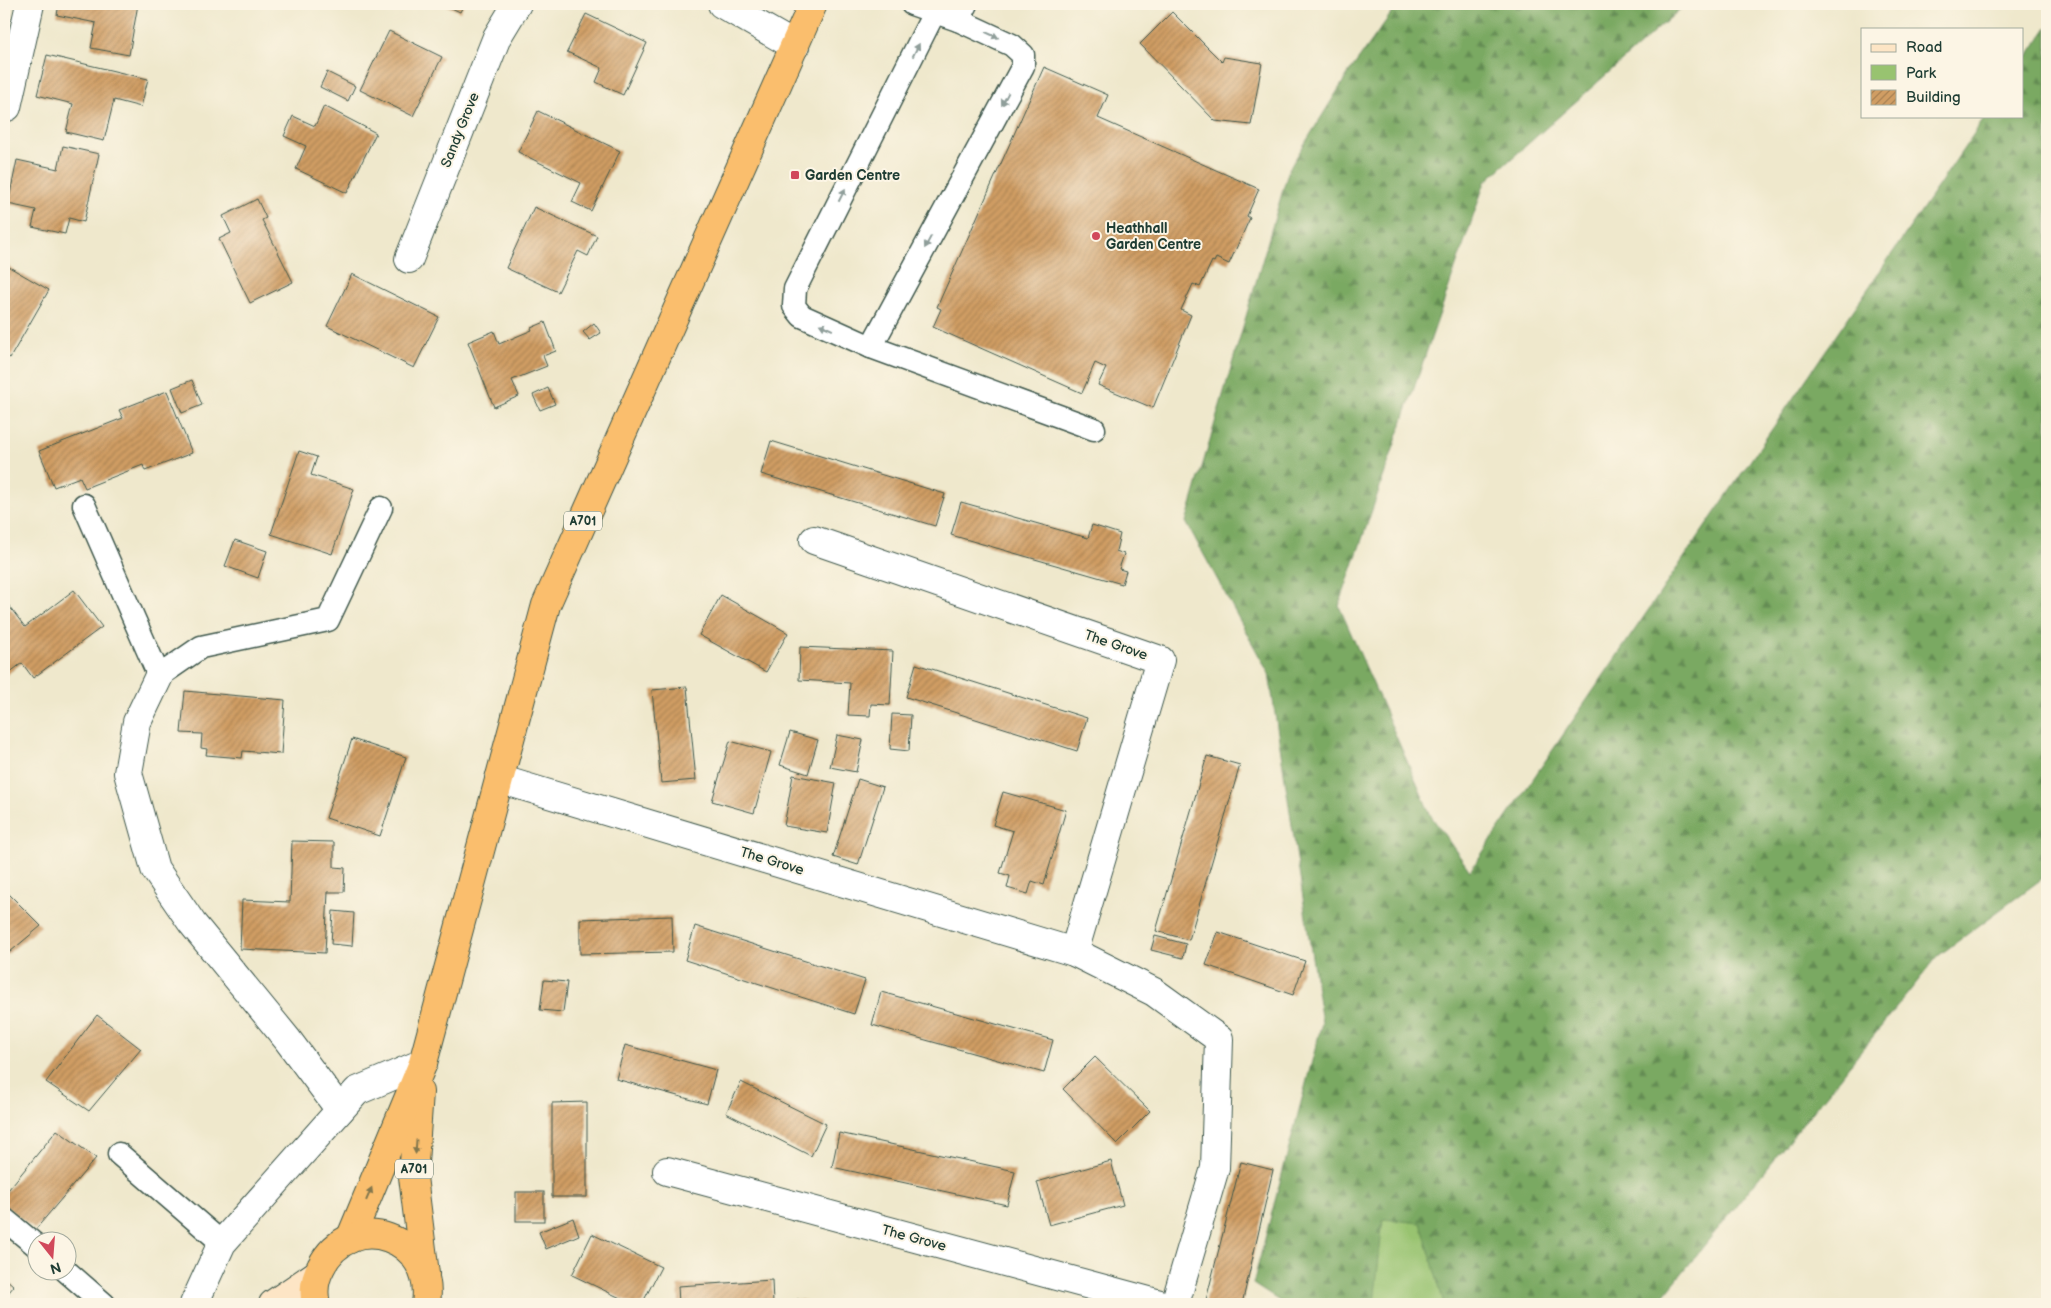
<svg xmlns="http://www.w3.org/2000/svg" width="2051" height="1308" font-family="'Balsamiq Sans',sans-serif">
<style>
.forest{fill:url(#forest-firs);stroke:#4c734b}
.green{fill:#98c370;stroke:#5c8052}
.building{fill:url(#building-hatch)}
.lines{fill:none;stroke-linecap:round;stroke-linejoin:round}
.lane-casing{stroke:#3e574b;stroke-width:25}
.street-casing{stroke:#3e574b;stroke-width:30}
.secondary-casing{stroke:#3e574b;stroke-width:30}
.highway-casing{stroke:#3e574b;stroke-width:30}
.lane{stroke:#fff;stroke-width:22}
.street{stroke:#fff;stroke-width:28}
.secondary{stroke:#fde5c5;stroke-width:28}
.highway{stroke:#fabe6d;stroke-width:28}
.oneway{fill:#8f9e9a}
.oneway2{fill:#82774e}
.poi-dot{fill:#d1495b;stroke:#fcf5e5;stroke-width:2}
.labels{text-anchor:middle;dominant-baseline:central;stroke-width:4;stroke-linejoin:round;paint-order:stroke}
.shield{fill:#fcf5e5;stroke:#617469;stroke-width:1}
.shield-label{font-size:12px;font-weight:bold;fill:#1f3d34}
.street-label{font-size:14px;fill:#1f3d34;stroke:#fcf5e5}
.poi-label{font-size:14px;font-weight:bold;fill:#1f3d34;stroke:#fcf5e5;text-anchor:start}
</style>
<defs>
<pattern id="forest-firs" width="22" height="20" patternUnits="userSpaceOnUse" patternTransform="scale(1.25)"><rect width="22" height="20" fill="#7aa962"/><path d="M5 1l3.5 6h-7zM16 11l3.5 6h-7z" fill="#638b52"/></pattern>
<pattern id="building-hatch" width="6" height="6" patternUnits="userSpaceOnUse" patternTransform="scale(1.25)"><rect width="6" height="6" fill="#d09d63"/><path d="M-1 1l2-2M0 6l6-6M5 7l2-2" fill="none" stroke="#a88152"/></pattern>
</defs>
<rect width="100%" height="100%" fill="#fcf5e5"/>
<filter id="ink" filterUnits="userSpaceOnUse"><feTurbulence type="fractalNoise" baseFrequency=".02" numOctaves="2"/><feDisplacementMap in="SourceGraphic" scale="10" xChannelSelector="R" yChannelSelector="G"/><feConvolveMatrix kernelMatrix="1 2 1 2 8 2 1 2 1" color-interpolation-filters="sRGB"/></filter>
<filter id="wash" filterUnits="userSpaceOnUse"><feTurbulence type="fractalNoise" baseFrequency=".0096" numOctaves="4" result="noise"/><feDisplacementMap in="SourceGraphic" scale="20" xChannelSelector="R" yChannelSelector="G"/><feGaussianBlur stdDeviation="1.12" result="paint"/><feColorMatrix in="noise" values="0 0 0 0 0 0 0 0 0 0 0 0 0 0 0 0 0 1.4 0 .05"/><feComposite in="paint" operator="in"/></filter>
<g filter="url(#wash)">
<rect width="100%" height="100%" fill="#efe8cc"/>
<polygon class="forest" points="1398,4 1686,4 1485,182 1339,606 1431,816 1470,871 1986,116 2022,116 2022,64 2047,27 2047,875 1938,956 1657,1304 1284,1304 1253,1284 1322,1023 1269,674 1186,522 1289,169 1348,74"/>
<polygon class="green" points="1383,1219 1421,1223 1444,1304 1374,1304"/>
<g id="blocks">
<g class="building">
<polygon points="59,4 138,4 129,55 91,48 96,23 57,15"/>
<polygon points="443,4 464,4 460,12"/>
<polygon points="1172,12 1222,62 1224,57 1262,63 1251,125 1215,121 1140,44"/>
<polygon points="586,14 647,43 623,95 596,82 602,68 567,52"/>
<polygon points="389,31 442,57 413,116 360,90"/>
<polygon points="47,55 148,79 141,107 114,100 104,141 66,132 73,104 37,95"/>
<polygon points="1044,67 1108,95 1098,118 1259,189 1247,216 1250,218 1229,264 1216,258 1214,262 1212,261 1200,287 1193,284 1181,310 1191,315 1153,408 1098,385 1106,368 1095,363 1082,393 933,327 941,309 937,307"/>
<polygon points="327,72 355,86 348,101 320,87"/>
<polygon points="324,106 376,133 347,193 296,169 306,146 284,136 293,116 315,126"/>
<polygon points="538,111 620,151 591,211 572,202 581,183 518,152"/>
<polygon points="63,146 99,154 84,222 69,218 65,234 32,227 36,210 8,204 17,160 58,169"/>
<polygon points="257,199 266,218 262,220 293,282 250,303 219,239 231,233 223,216"/>
<polygon points="534,207 597,236 588,256 578,251 558,292 506,268"/>
<polygon points="4,264 49,290 10,358 4,354"/>
<polygon points="352,274 439,317 414,368 327,326"/>
<polygon points="545,322 556,351 543,356 547,366 512,380 519,396 494,407 468,342 494,331 499,344 532,330 531,328"/>
<polygon points="594,323 601,333 590,340 583,332"/>
<polygon points="192,380 202,405 182,413 172,388"/>
<polygon points="548,388 555,404 540,410 533,395"/>
<polygon points="167,391 192,453 145,471 143,465 85,488 80,477 54,487 39,451 123,418 119,410"/>
<polygon points="771,441 945,494 935,526 761,474"/>
<polygon points="299,451 317,457 311,475 354,489 332,554 271,534"/>
<polygon points="961,502 1088,538 1092,525 1120,534 1116,551 1124,554 1119,569 1126,571 1122,584 951,535"/>
<polygon points="235,540 267,551 258,578 225,566"/>
<polygon points="74,590 102,627 33,678 22,663 4,677 4,604 6,602 25,627"/>
<polygon points="721,595 788,633 766,672 699,635"/>
<polygon points="800,647 893,651 890,705 871,704 870,716 848,715 850,683 799,680"/>
<polygon points="916,664 1087,718 1077,751 906,697"/>
<polygon points="687,687 696,780 661,783 652,690"/>
<polygon points="185,691 285,700 281,754 243,751 242,758 206,755 207,749 201,748 202,734 181,733"/>
<polygon points="892,714 911,715 909,751 890,749"/>
<polygon points="790,732 818,740 808,774 780,765"/>
<polygon points="837,735 863,740 856,772 830,767"/>
<polygon points="352,739 406,757 380,836 326,818"/>
<polygon points="730,741 771,752 754,813 712,801"/>
<polygon points="1207,756 1240,765 1189,940 1156,931"/>
<polygon points="793,775 836,783 827,833 784,826"/>
<polygon points="858,779 883,787 858,865 833,857"/>
<polygon points="1003,792 1066,810 1044,885 1032,881 1028,894 1007,888 1010,876 1000,873 1013,831 993,825"/>
<polygon points="292,841 334,842 334,867 345,868 344,892 328,892 325,953 240,949 242,900 290,902"/>
<polygon points="4,889 41,926 4,957"/>
<polygon points="333,911 354,913 352,946 331,944"/>
<polygon points="672,916 673,952 580,954 580,919"/>
<polygon points="695,926 865,980 854,1014 685,960"/>
<polygon points="1218,932 1305,961 1293,995 1206,965"/>
<polygon points="1155,936 1186,944 1183,958 1151,950"/>
<polygon points="544,980 567,982 563,1012 540,1010"/>
<polygon points="881,992 1053,1040 1044,1073 872,1025"/>
<polygon points="97,1015 141,1049 89,1111 46,1082"/>
<polygon points="625,1045 716,1070 707,1104 616,1079"/>
<polygon points="1095,1057 1150,1111 1117,1144 1063,1089"/>
<polygon points="741,1082 826,1124 811,1156 726,1113"/>
<polygon points="587,1102 587,1197 552,1197 552,1103"/>
<polygon points="57,1130 96,1158 35,1230 4,1205 4,1195"/>
<polygon points="839,1133 1015,1171 1007,1205 832,1167"/>
<polygon points="1111,1161 1123,1205 1049,1225 1037,1182"/>
<polygon points="1241,1162 1273,1170 1242,1304 1205,1304"/>
<rect x="516" y="1192" width="28" height="29"/>
<polygon points="573,1218 579,1235 546,1249 539,1232"/>
<polygon points="592,1234 661,1267 642,1304 633,1304 572,1275"/>
<polygon points="4,1277 14,1286 4,1298"/>
<polygon points="772,1280 773,1304 679,1304 678,1286"/>
<polygon points="797,1299 818,1303 818,1304 796,1304"/>
</g>
</g>
</g>
<g filter="url(#ink)">
<use href="#blocks" fill-opacity="0" stroke="#3e574b" stroke-width="1"/>
<g class="lines">
<defs>
<g id="lane">
<polyline points="912,4 958,20 966,4"/>
<polyline points="935,11 795,289 794,306 802,316 871,347 1094,429"/>
<polyline points="871,347 1023,66 1023,55 1012,45 958,20"/>
<polyline points="84,505 159,676 201,647 328,620 381,508"/>
<polyline points="119,1154 222,1243"/>
<polyline points="4,1219 38,1247"/>
<polyline points="65,1270 104,1304"/>
</g>
<g id="street">
<polyline points="722,4 795,46"/>
<polyline points="7,107 30,4"/>
<polyline points="409,259 497,37 517,4"/>
<polyline points="814,540 1160,660 1074,952"/>
<polyline points="159,676 137,722 128,773 155,869 192,923 287,1039 340,1110"/>
<polyline points="499,779 1074,952 1154,992 1219,1039 1215,1168 1175,1304"/>
<polyline points="667,1171 1160,1304"/>
<polyline points="194,1304 222,1243 357,1091 423,1063"/>
</g>
<polyline id="secondary" points="273,1304 317,1274"/>
<g id="highway">
<polyline points="419,1092 413,1177 425,1274"/>
<polyline points="350,1239 423,1063 546,605 813,4"/>
<path d="M316,1304C313,1292 315,1278 321,1267C351,1207 436,1237 426,1304"/>
</g>
</defs>
<use href="#lane" class="lane-casing"/>
<use href="#street" class="street-casing"/>
<use href="#secondary" class="secondary-casing"/>
<use href="#highway" class="highway-casing"/>
<use href="#lane" class="lane"/>
<use href="#street" class="street"/>
<use href="#secondary" class="secondary"/>
<use href="#highway" class="highway"/>
</g>
<defs><path id="oneway-solid" d="M-6-.8H1V-3.2L6.5 0L1 3.2V.8H-6Z" transform="scale(1.25)"/></defs>
<g class="oneway">
<use href="#oneway-solid" transform="translate(992 35) rotate(24)"/>
<use href="#oneway-solid" transform="translate(916 50) rotate(-63)"/>
<use href="#oneway-solid" transform="translate(1005 99) rotate(118)"/>
<use href="#oneway-solid" transform="translate(842 195) rotate(-63)"/>
<use href="#oneway-solid" transform="translate(928 242) rotate(118)"/>
<use href="#oneway-solid" transform="translate(826 327) rotate(-156)"/>
</g>
<g class="oneway2">
<use href="#oneway-solid" transform="translate(416 1147) rotate(94)"/>
<use href="#oneway-solid" transform="translate(369 1194) rotate(-67)"/>
</g>
</g>
<g class="poi-dot">
<rect x="790" y="170" width="10" height="10" rx="2.5"/>
<circle cx="1096" cy="236" r="5"/>
</g>
<g class="labels">
<g class="shield">
<rect x="564" y="511.5" width="38" height="19" rx="4"/>
<rect x="395" y="1159.5" width="38" height="19" rx="4"/>
</g>
<g class="shield-label">
<text x="583" y="521">A701</text>
<text x="414" y="1169">A701</text>
</g>
<g class="street-label">
<text transform="translate(460 130) rotate(-68)">Sandy Grove</text>
<text transform="translate(1116 645) rotate(19)">The Grove</text>
<text transform="translate(772 861) rotate(17)">The Grove</text>
<text transform="translate(914 1238) rotate(15)">The Grove</text>
</g>
<g class="poi-label">
<text x="805" y="175">Garden Centre</text>
<text x="1106" y="228">Heathhall<tspan x="1106" dy="16">Garden Centre</tspan></text>
</g>
</g>
<rect width="2051" height="1308" fill="none" stroke="#fcf5e5" stroke-width="20"/>
<rect x="1861" y="28" width="162" height="90" fill="#fcf5e5" stroke="#a4ab9e"/>
<rect x="1871" y="44" width="25" height="8" fill="#fde5c5" stroke="#a4ab9e"/>
<text x="1906" y="52" font-size="15" fill="#1f3d34">Road</text>
<rect x="1871" y="65" width="25" height="15" fill="#98c370" stroke="#a4ab9e"/>
<text x="1906" y="78" font-size="15" fill="#1f3d34">Park</text>
<rect x="1871" y="90" width="25" height="15" fill="url(#building-hatch)" stroke="#a4ab9e"/>
<text x="1906" y="102" font-size="15" fill="#1f3d34">Building</text>
<g transform="translate(52 1256) rotate(163)"><circle r="24" fill="#fcf5e5" stroke="#a4ab9e"/>
<path d="M0-4L9 19L0 12L-9 19Z" fill="#d1495b"/>
<text y="-8" font-size="14" font-weight="bold" text-anchor="middle" fill="#1f3d34">N</text>
</g>
</svg>
